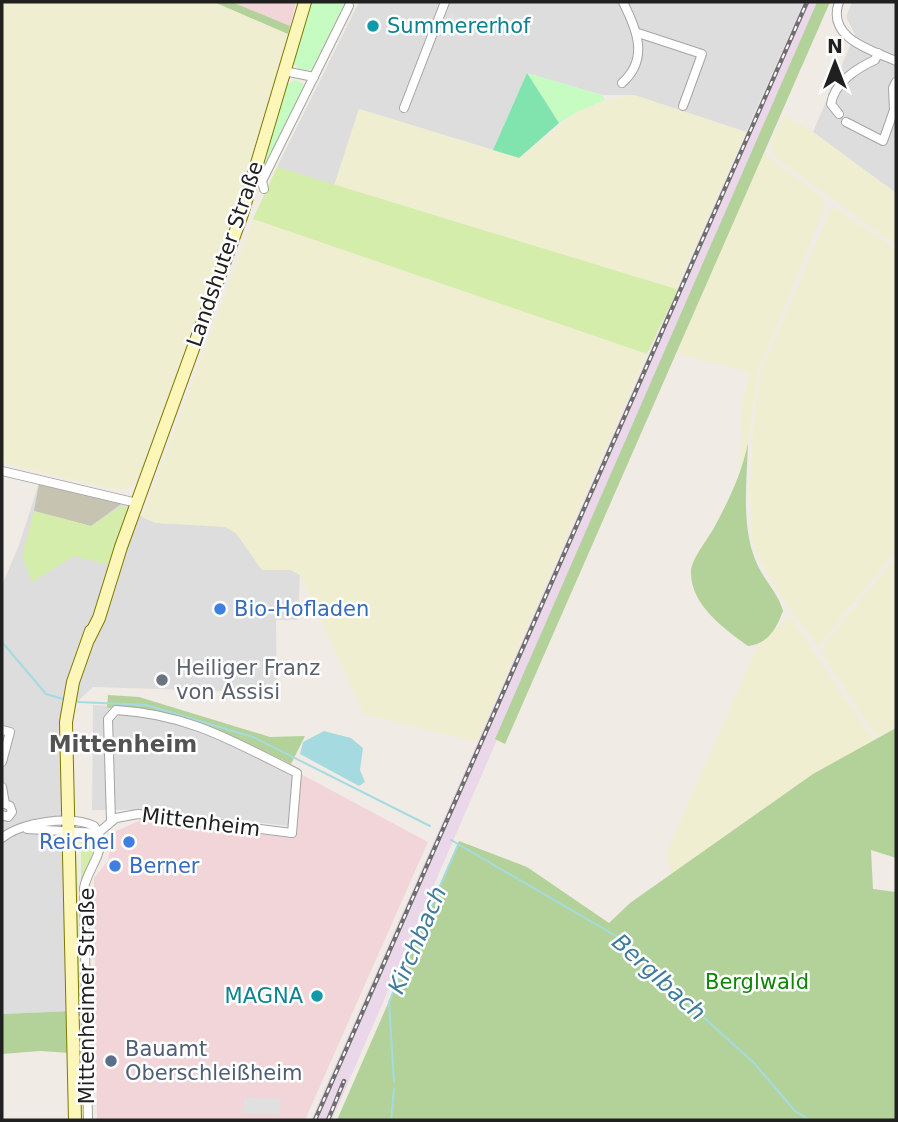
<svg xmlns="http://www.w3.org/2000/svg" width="898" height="1122" font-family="'DejaVu Sans',sans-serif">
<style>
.residential{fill:#dedddd}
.commercial{fill:#f2d5d8}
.industrial{fill:#ead7e9}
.construction{fill:#c6c3b1}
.farmland{fill:#f0eed1}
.grass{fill:#d4edaa}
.forest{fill:#b2d299}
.park{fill:#c6fcc2}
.pitch{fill:#81e3ae}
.parking{fill:#e0e0e0}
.water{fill:#a5dbe0}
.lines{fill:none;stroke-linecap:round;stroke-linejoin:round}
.stream{stroke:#a5dbe0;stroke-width:2}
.street-casing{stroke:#a4a4a4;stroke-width:10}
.secondary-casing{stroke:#7d7900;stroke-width:14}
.street{stroke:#fff;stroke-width:8}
.secondary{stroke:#fcf6b8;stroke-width:12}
.rail-casing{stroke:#6e6e6e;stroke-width:4.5}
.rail{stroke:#fff;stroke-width:2;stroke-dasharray:5;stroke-linecap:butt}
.culture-dot{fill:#0f9aa8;stroke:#fff;stroke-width:2.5}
.shop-dot{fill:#3f7fe0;stroke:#fff;stroke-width:2.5}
.worship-dot{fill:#6b7280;stroke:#fff;stroke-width:2.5}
.service-dot{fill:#5c6f8a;stroke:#fff;stroke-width:2.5}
.labels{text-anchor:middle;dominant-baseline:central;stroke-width:5;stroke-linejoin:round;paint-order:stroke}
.culture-label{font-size:21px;fill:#0d838f;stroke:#fff;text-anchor:start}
.street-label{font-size:21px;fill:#202020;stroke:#fff}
.shop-label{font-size:21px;fill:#366cbe;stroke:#fff;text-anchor:start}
.worship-label{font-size:21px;fill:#5b616d;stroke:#fff;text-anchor:start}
.park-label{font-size:21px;fill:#0f8507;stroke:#fff}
.service-label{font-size:21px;fill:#4e5e75;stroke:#fff;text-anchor:start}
.neighbourhood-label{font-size:23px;font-weight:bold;fill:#535353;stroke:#fff}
.water-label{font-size:23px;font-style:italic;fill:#3f7b9c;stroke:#fff}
</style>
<rect width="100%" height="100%" fill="#f1ebe6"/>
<g class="residential">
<polygon points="359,2 804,2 746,132 634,95 602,95 527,73 493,150 359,109 334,186 277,167"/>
<polygon points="852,2 896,2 896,193 813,132 855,34 846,17"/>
<polygon points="39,483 124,502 142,517 156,523 225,526 236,533 262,570 291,570 300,575 298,620 276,620 277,693 93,687 63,715 62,804 72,1011 2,1014 2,585 19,545"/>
<polygon points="93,705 129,707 207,727 291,764 299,773 289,826 147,810 92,810"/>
</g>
<g class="commercial">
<polygon points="232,2 296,2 290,26"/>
<polygon points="299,773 428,842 305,1120 97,1120 94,878 108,861 112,833 141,820 291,838"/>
</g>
<polygon class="industrial" points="804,2 817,2 332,1120 311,1120"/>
<polygon class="construction" points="39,483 124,502 91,526 34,511"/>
<g class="farmland">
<polygon points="2,2 214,2 288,34 236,210 139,478 128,489 112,489 2,463"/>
<polygon points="634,95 746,132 676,289 334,186 359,109 519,158 579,111 605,100"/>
<polygon points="784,115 813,132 896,193 896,245 772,155 771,142"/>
<polygon points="762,153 820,195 825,208 758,371 748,444 740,472 742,409 749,372 675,353"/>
<polygon points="832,206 896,249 896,551 818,646 789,609 760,561 752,538 750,490 753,430 761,371"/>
<polygon points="253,219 647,354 477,742 364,714 300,575 291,570 262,570 236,533 225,527 156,523 142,517"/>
<polygon points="896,557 896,728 877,737 822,654 825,643"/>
<polygon points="790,616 875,742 813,774 672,874 666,854 758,645"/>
</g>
<g class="grass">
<polygon points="277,167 676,289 677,291 647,354 253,219"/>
<polygon points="122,506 131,509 110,565 74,556 32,582 22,556 34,511 91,526"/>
<polygon points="86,836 93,839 96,846 81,885 81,839"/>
<polygon points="74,853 77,855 83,1120 80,1120"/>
</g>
<g class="forest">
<polygon points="214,2 232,2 290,26 288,34"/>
<polygon points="817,2 830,2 505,744 495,739"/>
<path d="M748,443C747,483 740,531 759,568C766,582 779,595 783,611C776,629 769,643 748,646C725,629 690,605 691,571C692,557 710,537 716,524C730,498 742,472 748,443Z"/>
<path d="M108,695L139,697L270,737L305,736L291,764C237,738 168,705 107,708Z"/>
<polygon points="896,728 896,858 871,850 873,889 896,892 896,1120 337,1120 459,841 527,867 609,923 630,903 813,774"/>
<polygon points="72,1011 70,1053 40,1051 2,1054 2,1014"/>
</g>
<g class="park">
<polygon points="310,2 359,2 345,6 317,64 311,70 302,71 294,64 293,54"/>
<polygon points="527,73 602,95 605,100 579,111 559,123"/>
<polygon points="296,80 303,84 304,90 263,173 260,170 286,85"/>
</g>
<polygon class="pitch" points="527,73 559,123 519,158 493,150"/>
<g class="parking">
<polygon points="450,14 474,23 467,40 452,35 454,28 446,25"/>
<polygon points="244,1097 281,1099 280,1115 243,1113"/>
</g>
<polygon class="water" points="324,731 351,738 363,748 360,770 365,782 359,786 300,754 303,742"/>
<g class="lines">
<g class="stream">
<polyline points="2,642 46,694 63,699"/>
<polyline points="78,702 146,705 253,737 430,826"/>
<polyline points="451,840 623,940 655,973 754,1063 795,1111 810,1120"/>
<polyline points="394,1082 389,1002 458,845"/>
<polyline points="391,1120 394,1089"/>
</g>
<defs>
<g id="street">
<path d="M839,2C826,38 871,50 896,61"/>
<polyline points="638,33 702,54 683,106"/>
<polyline points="284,71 314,77"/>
<path d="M622,83C650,58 636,29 623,2"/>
<polyline points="404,108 445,2"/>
<path d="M839,114L831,104C834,83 857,68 875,60L878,53"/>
<polyline points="846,122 883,141 894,110 893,88 896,82"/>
<polyline points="264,189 262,181 349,6"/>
<polyline points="2,471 137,503"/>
<polyline points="2,730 10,732 2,762"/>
<polyline points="2,787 5,804"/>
<polyline points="2,815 8,817 12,812 10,806 5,804"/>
<path d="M111,821L108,719L116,710C189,714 234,742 297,773L292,833"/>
<polyline points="27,829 98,833"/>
<polyline points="98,833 116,818 138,814 292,833"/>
<path d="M2,838C22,822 70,815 94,826C111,849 88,865 84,888L88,1120"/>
</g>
<g id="secondary">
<polyline points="89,638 99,618 121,547 242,214 305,2"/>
<polyline points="75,1120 66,722 73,682 91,631"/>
</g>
</defs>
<use href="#street" class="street-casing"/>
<use href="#secondary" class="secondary-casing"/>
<use href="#street" class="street"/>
<use href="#secondary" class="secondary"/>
<defs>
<g id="rail">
<polyline points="315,1120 807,2"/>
<polyline points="328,1120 344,1081"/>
</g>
</defs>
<use href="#rail" class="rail-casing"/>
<use href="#rail" class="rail"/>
</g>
<g class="culture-dot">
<circle cx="373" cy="26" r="7"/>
<circle cx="317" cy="996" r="7"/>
</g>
<g class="shop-dot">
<circle cx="220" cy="609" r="7"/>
<circle cx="129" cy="842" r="7"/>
<circle cx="115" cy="866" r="7"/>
</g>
<circle class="worship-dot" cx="162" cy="680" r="7"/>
<circle class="service-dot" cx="111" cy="1061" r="7"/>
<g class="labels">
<g class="culture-label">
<text x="387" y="26">Summererhof</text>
<text x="303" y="996" text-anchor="end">MAGNA</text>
</g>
<g class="street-label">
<text transform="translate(225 254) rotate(-71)">Landshuter Straße</text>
<text transform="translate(201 822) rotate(7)">Mittenheim</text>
<text transform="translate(87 996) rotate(-90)">Mittenheimer Straße</text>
</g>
<g class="shop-label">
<text x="234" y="609">Bio-Hofladen</text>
<text x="115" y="842" text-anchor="end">Reichel</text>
<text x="129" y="866">Berner</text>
</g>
<g class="worship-label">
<text x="176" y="668">Heiliger Franz<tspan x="176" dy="24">von Assisi</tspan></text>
</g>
<g class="park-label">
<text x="757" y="982">Berglwald</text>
</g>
<g class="service-label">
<text x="125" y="1049">Bauamt<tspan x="125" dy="24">Oberschleißheim</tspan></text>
</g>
<g class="neighbourhood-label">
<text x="123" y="744">Mittenheim</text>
</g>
<g class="water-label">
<text transform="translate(417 940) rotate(-67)">Kirchbach</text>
<text transform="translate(659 977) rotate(42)">Berglbach</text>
</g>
</g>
<rect width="898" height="1122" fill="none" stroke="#202020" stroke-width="7"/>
<g transform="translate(835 63)" stroke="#ffffff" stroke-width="5" paint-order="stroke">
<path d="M0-5L12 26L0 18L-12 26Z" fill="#202020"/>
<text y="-10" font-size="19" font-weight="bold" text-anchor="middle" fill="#202020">N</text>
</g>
</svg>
